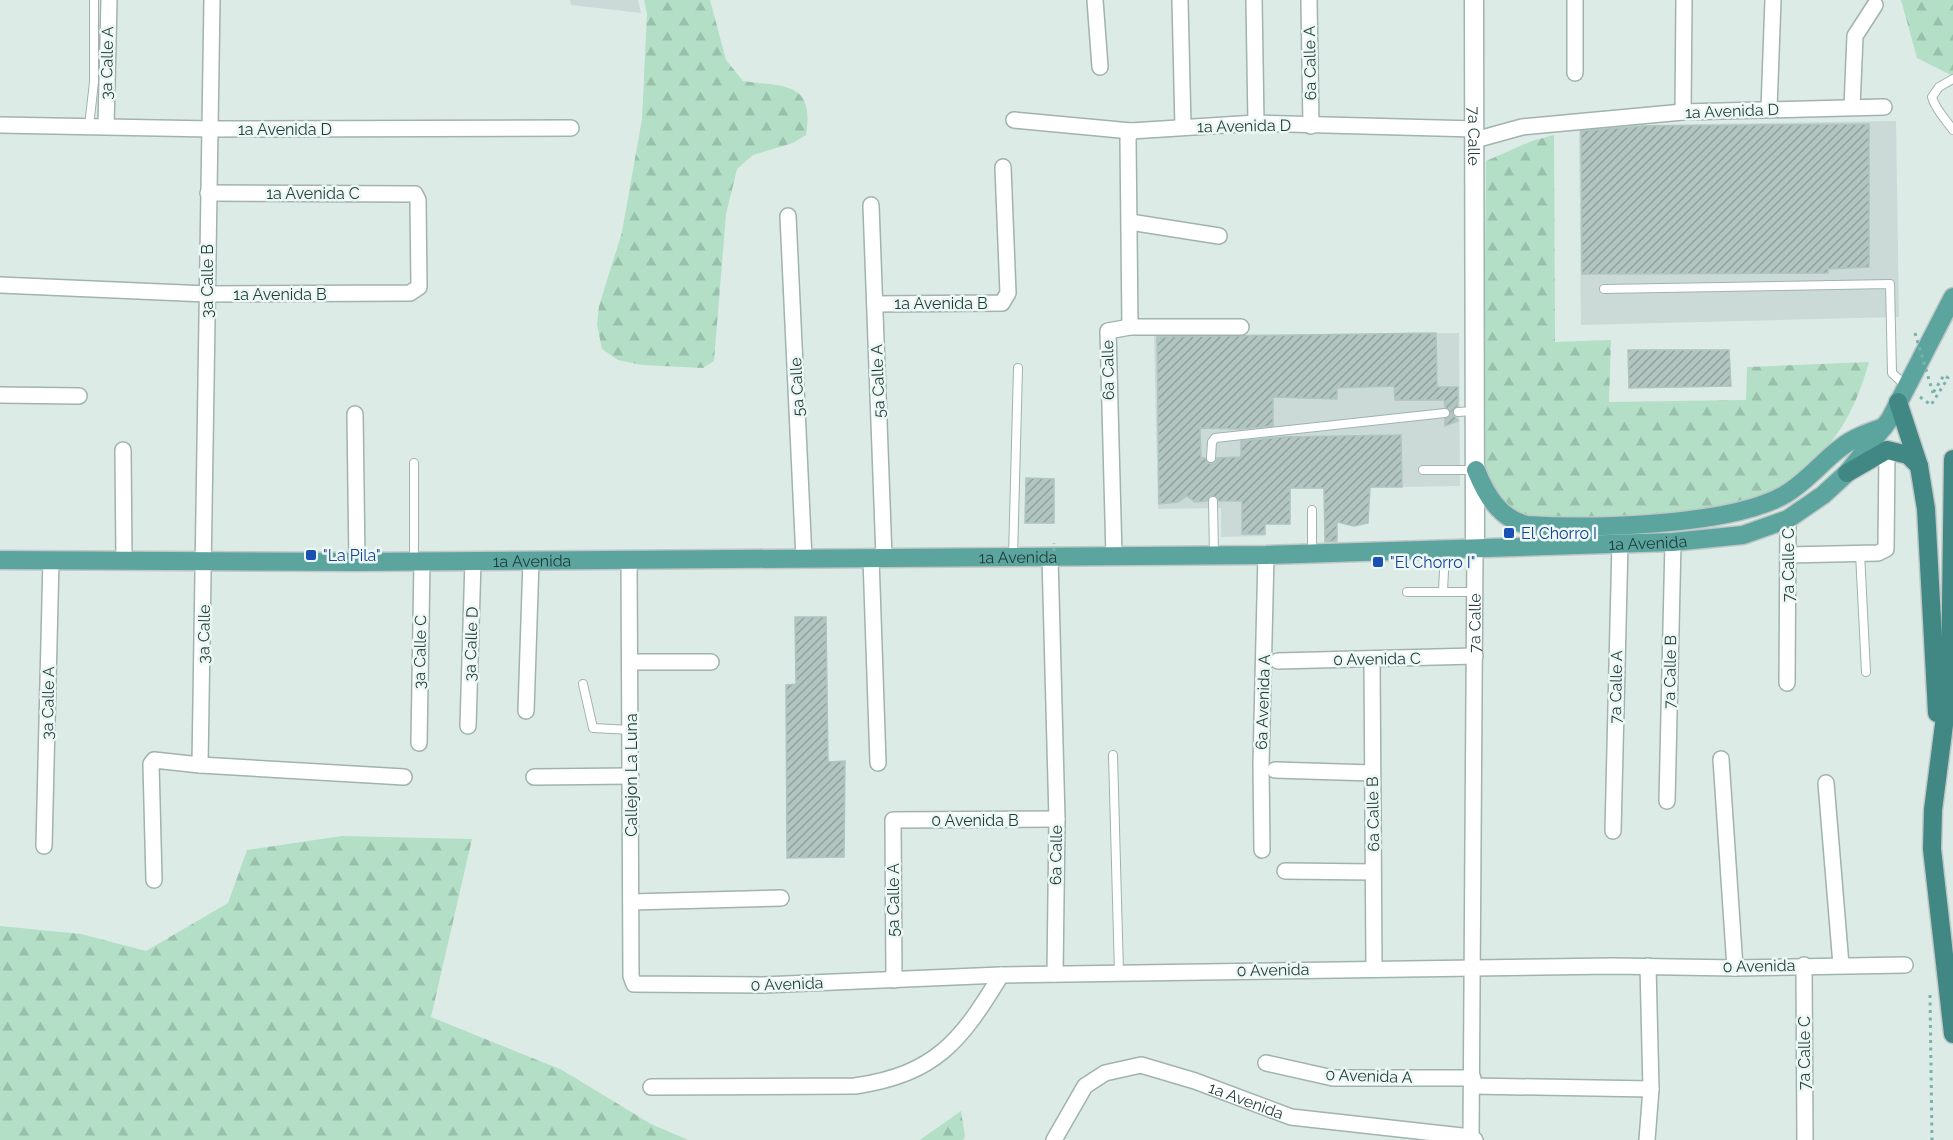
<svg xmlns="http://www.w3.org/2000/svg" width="1953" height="1140" font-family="Raleway,sans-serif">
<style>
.built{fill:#cbdad6}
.forest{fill:url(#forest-firs)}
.building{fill:url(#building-hatch);stroke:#afc5bf;stroke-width:1.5}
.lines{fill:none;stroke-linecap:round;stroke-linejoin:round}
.service-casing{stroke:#a0b3af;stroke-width:10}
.minor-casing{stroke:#a0b3af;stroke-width:18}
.tertiary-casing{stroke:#a0b3af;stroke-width:21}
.primary-casing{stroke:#c0c8c7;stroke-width:21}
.trunk-casing{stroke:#c0c8c7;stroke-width:21}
.path{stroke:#79b2aa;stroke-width:3;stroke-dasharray:3 4.5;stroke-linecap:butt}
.service{stroke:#fff;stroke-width:8}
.minor{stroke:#fff;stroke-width:15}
.tertiary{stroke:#fff;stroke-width:18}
.primary{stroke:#5ca59f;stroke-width:18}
.trunk{stroke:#418884;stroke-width:18}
.path-bridge{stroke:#79b2aa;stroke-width:3;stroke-dasharray:3 4.5;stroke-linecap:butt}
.transit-dot{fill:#1a4fb4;stroke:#edf7f4;stroke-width:2}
.labels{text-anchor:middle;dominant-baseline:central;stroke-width:5;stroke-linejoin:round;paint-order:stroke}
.street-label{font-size:16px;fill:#1d3b38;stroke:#edf7f4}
.transit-label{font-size:16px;fill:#164399;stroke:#edf7f4;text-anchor:start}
</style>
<defs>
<pattern id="forest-firs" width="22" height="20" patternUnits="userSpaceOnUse" patternTransform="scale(1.5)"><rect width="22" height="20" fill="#b2dfc6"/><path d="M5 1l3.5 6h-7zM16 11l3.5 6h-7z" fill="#99c0ab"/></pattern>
<pattern id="building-hatch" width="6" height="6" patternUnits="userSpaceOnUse" patternTransform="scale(1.5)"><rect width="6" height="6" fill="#b2c5c0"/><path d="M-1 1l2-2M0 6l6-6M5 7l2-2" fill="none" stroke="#90a19d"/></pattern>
</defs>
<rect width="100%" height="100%" fill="#ddebe7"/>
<g class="built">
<polygon points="570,0 638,0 641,13 571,5"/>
<polygon points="1896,121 1899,317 1581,325 1579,126"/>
<polygon points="1459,333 1460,486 1265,489 1265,536 1221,537 1221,508 1158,509 1154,335"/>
</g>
<g class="forest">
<path d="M644,0H710L726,60L743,81C783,87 815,80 806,135L793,143L753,155L737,169L726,214L714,361L703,368L642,365L618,360L602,349L597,324L599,306L622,232L642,119L647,14Z"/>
<polygon points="1901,0 1953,0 1953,76 1917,58"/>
<path d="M1554,135L1555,342L1611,340L1609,402L1746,400L1747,367L1869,362C1854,415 1833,451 1786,483C1729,523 1649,517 1583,520C1568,520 1547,525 1533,522C1508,515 1491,488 1483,466L1486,161L1532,141Z"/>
<polygon points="342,836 472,839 431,1017 562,1070 651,1124 688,1140 0,1140 0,926 81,934 146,951 228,903 247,850"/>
<polygon points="961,1111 965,1136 963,1140 920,1140"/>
</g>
<g class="building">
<polygon points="1869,124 1869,267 1828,269 1828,273 1582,274 1581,131 1643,126"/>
<polygon points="1436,333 1437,387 1458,387 1458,406 1452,412 1458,421 1445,426 1445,419 1451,413 1445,407 1444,400 1395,400 1394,386 1337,388 1337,399 1273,397 1273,426 1241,429 1200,428 1201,458 1205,458 1211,464 1217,458 1241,457 1241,441 1283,437 1401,435 1402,487 1370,487 1368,523 1354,526 1337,522 1337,541 1325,542 1324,488 1290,488 1290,524 1265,524 1265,534 1242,534 1242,501 1219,501 1212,495 1207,501 1195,502 1187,496 1178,502 1159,504 1157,337"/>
<polygon points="1628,350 1729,350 1731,386 1629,388"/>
<polygon points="1026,478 1054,479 1054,523 1025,523"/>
<polygon points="795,617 826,617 828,762 845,761 844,857 787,858 786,685 796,684"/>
</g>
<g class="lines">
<defs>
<g id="service">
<path d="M1953,79L1939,87L1932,97C1935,109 1946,120 1953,130"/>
<polyline points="89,126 94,82 94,0"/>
<polyline points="1604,289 1890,284 1892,373 1906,386"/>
<polyline points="1458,412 1474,411"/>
<polyline points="1211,458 1212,442 1215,438 1445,413"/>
<polyline points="1423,470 1476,470"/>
<polyline points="1213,501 1214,555"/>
<polyline points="1312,553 1312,510"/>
<polyline points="1860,553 1866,672"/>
<polyline points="1013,557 1018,368"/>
<polyline points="414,560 414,463"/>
<polyline points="1443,591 1445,550"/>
<polyline points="1407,592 1474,592"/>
<polyline points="583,684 593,728 631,730"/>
<polyline points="1113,755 1119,973"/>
</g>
<g id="minor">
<polyline points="1095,0 1100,67"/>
<polyline points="1180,0 1183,127"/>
<polyline points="1254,0 1256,123"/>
<polyline points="1309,0 1311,126"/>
<polyline points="1575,0 1575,73"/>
<polyline points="1852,107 1855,36 1875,5"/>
<polyline points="1769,109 1773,0"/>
<polyline points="1683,112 1684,0"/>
<polyline points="1014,120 1131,131 1256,123 1475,129"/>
<polyline points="0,125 211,129 571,128"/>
<polyline points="106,126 109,0"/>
<polyline points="1475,140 1522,127 1683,112 1884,107"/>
<polyline points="871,205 884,557"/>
<polyline points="788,216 804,559"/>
<polyline points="1130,222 1219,236"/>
<polyline points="0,285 207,294 410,293 419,287 418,200 415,194 208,193"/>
<polyline points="875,304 1002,303 1008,293 1003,167"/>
<polyline points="1130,327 1128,138 1131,131"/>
<polyline points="0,395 79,396"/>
<polyline points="355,414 357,562"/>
<polyline points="123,450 124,560"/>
<polyline points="1788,555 1878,553 1886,549 1887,450"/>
<polyline points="1114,556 1108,331 1130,327 1241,327"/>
<polyline points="1050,557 1057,819 1055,974"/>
<polyline points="871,558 878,763"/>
<polyline points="629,559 631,976 634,984 763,985 1001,975 1613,966 1735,968 1905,965"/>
<polyline points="1372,659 1374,969"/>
<polyline points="1278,661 1475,656"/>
<polyline points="630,662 711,662"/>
<polyline points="1787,683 1788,519"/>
<polyline points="526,711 531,561"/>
<polyline points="468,726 473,561"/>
<polyline points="419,743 422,562"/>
<polyline points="1721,759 1735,968"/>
<polyline points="200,765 404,777"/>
<polyline points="1275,770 1372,773"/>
<polyline points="534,777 631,776"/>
<polyline points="1826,783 1841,965"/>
<polyline points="1667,801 1673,542"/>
<polyline points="1613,831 1620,543"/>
<polyline points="44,846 51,560"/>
<polyline points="1262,850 1261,764 1266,555"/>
<polyline points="1285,871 1373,872"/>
<polyline points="154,880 151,764 154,760 200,765 212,0"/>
<polyline points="631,902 781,898"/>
<polyline points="1804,965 1805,1140"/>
<polyline points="894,980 893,820 1057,819"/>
<polyline points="1266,1063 1333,1078 1473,1078"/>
<polyline points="1472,1086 1651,1089"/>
<path d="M651,1087L855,1086C936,1074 961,1041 1001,975"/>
<path id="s1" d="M1471,1137L1475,547"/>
<path id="s2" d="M1054,1140L1085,1086L1105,1073L1141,1065L1195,1081L1291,1117L1471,1137L1475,1140"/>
<polyline points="1647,1140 1651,1089 1648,966"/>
</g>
<g id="tertiary">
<path id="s3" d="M1474,0L1475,547"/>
</g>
<g id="primary">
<path d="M1476,470C1486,495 1500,519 1527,525C1591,529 1729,526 1784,495C1807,482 1822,461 1843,446C1855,437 1870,432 1884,427"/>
<path id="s4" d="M0,560L357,562L1266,555L1673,542L1743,535L1788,519L1823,495L1847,473L1890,419L1953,297"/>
</g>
<g id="trunk">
<polyline points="1898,402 1919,466 1926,509 1937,713"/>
<polyline points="1953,459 1950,678 1933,810 1932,849 1953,1034"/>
<polyline points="1847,473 1887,450 1908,455 1919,466"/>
</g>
</defs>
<use href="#service" class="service-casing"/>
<use href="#minor" class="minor-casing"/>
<use href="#tertiary" class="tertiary-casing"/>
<use href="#primary" class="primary-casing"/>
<use href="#trunk" class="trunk-casing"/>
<g class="path">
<polyline points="1920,397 1931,405 1948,378 1944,375 1933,393"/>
<polyline points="1930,995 1932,1140"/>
</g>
<use href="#service" class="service"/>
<use href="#minor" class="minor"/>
<use href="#tertiary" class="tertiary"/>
<use href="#primary" class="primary"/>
<use href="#trunk" class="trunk"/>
<g class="path-bridge">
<polyline points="1915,333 1933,393"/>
<polyline points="1054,566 1054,543"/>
</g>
</g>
<g class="transit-dot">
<rect x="1503" y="527" width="12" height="12" rx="3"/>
<rect x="305" y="549" width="12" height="12" rx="3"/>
<rect x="1372" y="556" width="12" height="12" rx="3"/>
</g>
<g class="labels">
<g class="street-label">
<text transform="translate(107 63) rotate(-89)">3a Calle A</text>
<text transform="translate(1310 63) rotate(-91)">6a Calle A</text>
<text transform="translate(1732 111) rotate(-2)">1a Avenida D</text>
<text transform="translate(1244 126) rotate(-1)">1a Avenida D</text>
<text x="285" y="129">1a Avenida D</text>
<text stroke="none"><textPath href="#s3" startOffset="136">7a Calle</textPath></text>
<text x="313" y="193">1a Avenida C</text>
<text transform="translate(207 281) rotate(-90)">3a Calle B</text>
<text x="280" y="294">1a Avenida B</text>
<text x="941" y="303">1a Avenida B</text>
<text transform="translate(1108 370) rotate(-91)">6a Calle</text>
<text transform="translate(878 381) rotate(-92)">5a Calle A</text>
<text transform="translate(797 387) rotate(-93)">5a Calle</text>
<text stroke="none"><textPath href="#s4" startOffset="1648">1a Avenida</textPath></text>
<text stroke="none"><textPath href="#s4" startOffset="1018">1a Avenida</textPath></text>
<text stroke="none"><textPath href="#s4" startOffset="532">1a Avenida</textPath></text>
<text transform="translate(1788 565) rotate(-90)">7a Calle C</text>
<text stroke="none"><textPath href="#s1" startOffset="514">7a Calle</textPath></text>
<text transform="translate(204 634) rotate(-89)">3a Calle</text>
<text transform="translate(471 644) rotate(-88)">3a Calle D</text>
<text transform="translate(420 652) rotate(-89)">3a Calle C</text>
<text transform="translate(1377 659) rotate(-1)">0 Avenida C</text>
<text transform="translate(1670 672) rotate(-89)">7a Calle B</text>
<text transform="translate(1616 687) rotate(-89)">7a Calle A</text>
<text transform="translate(1263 702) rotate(-88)">6a Avenida A</text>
<text transform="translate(48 703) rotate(-89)">3a Calle A</text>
<text transform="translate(631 775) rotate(-90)">Callejon La Luna</text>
<text transform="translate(1373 814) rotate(-91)">6a Calle B</text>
<text x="975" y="820">0 Avenida B</text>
<text transform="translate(1056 855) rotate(-89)">6a Calle</text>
<text transform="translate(893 900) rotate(-90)">5a Calle A</text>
<text transform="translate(1759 966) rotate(-1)">0 Avenida</text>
<text transform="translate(1273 970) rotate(-1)">0 Avenida</text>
<text transform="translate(787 984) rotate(-2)">0 Avenida</text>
<text transform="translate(1804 1053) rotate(-90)">7a Calle C</text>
<text transform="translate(1369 1076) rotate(2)">0 Avenida A</text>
<text stroke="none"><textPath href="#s2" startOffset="234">1a Avenida</textPath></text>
</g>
<g class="transit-label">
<text x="1521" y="533">El Chorro I</text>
<text x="323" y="555">"La Pila"</text>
<text x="1390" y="562">"El Chorro I"</text>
</g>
</g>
</svg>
